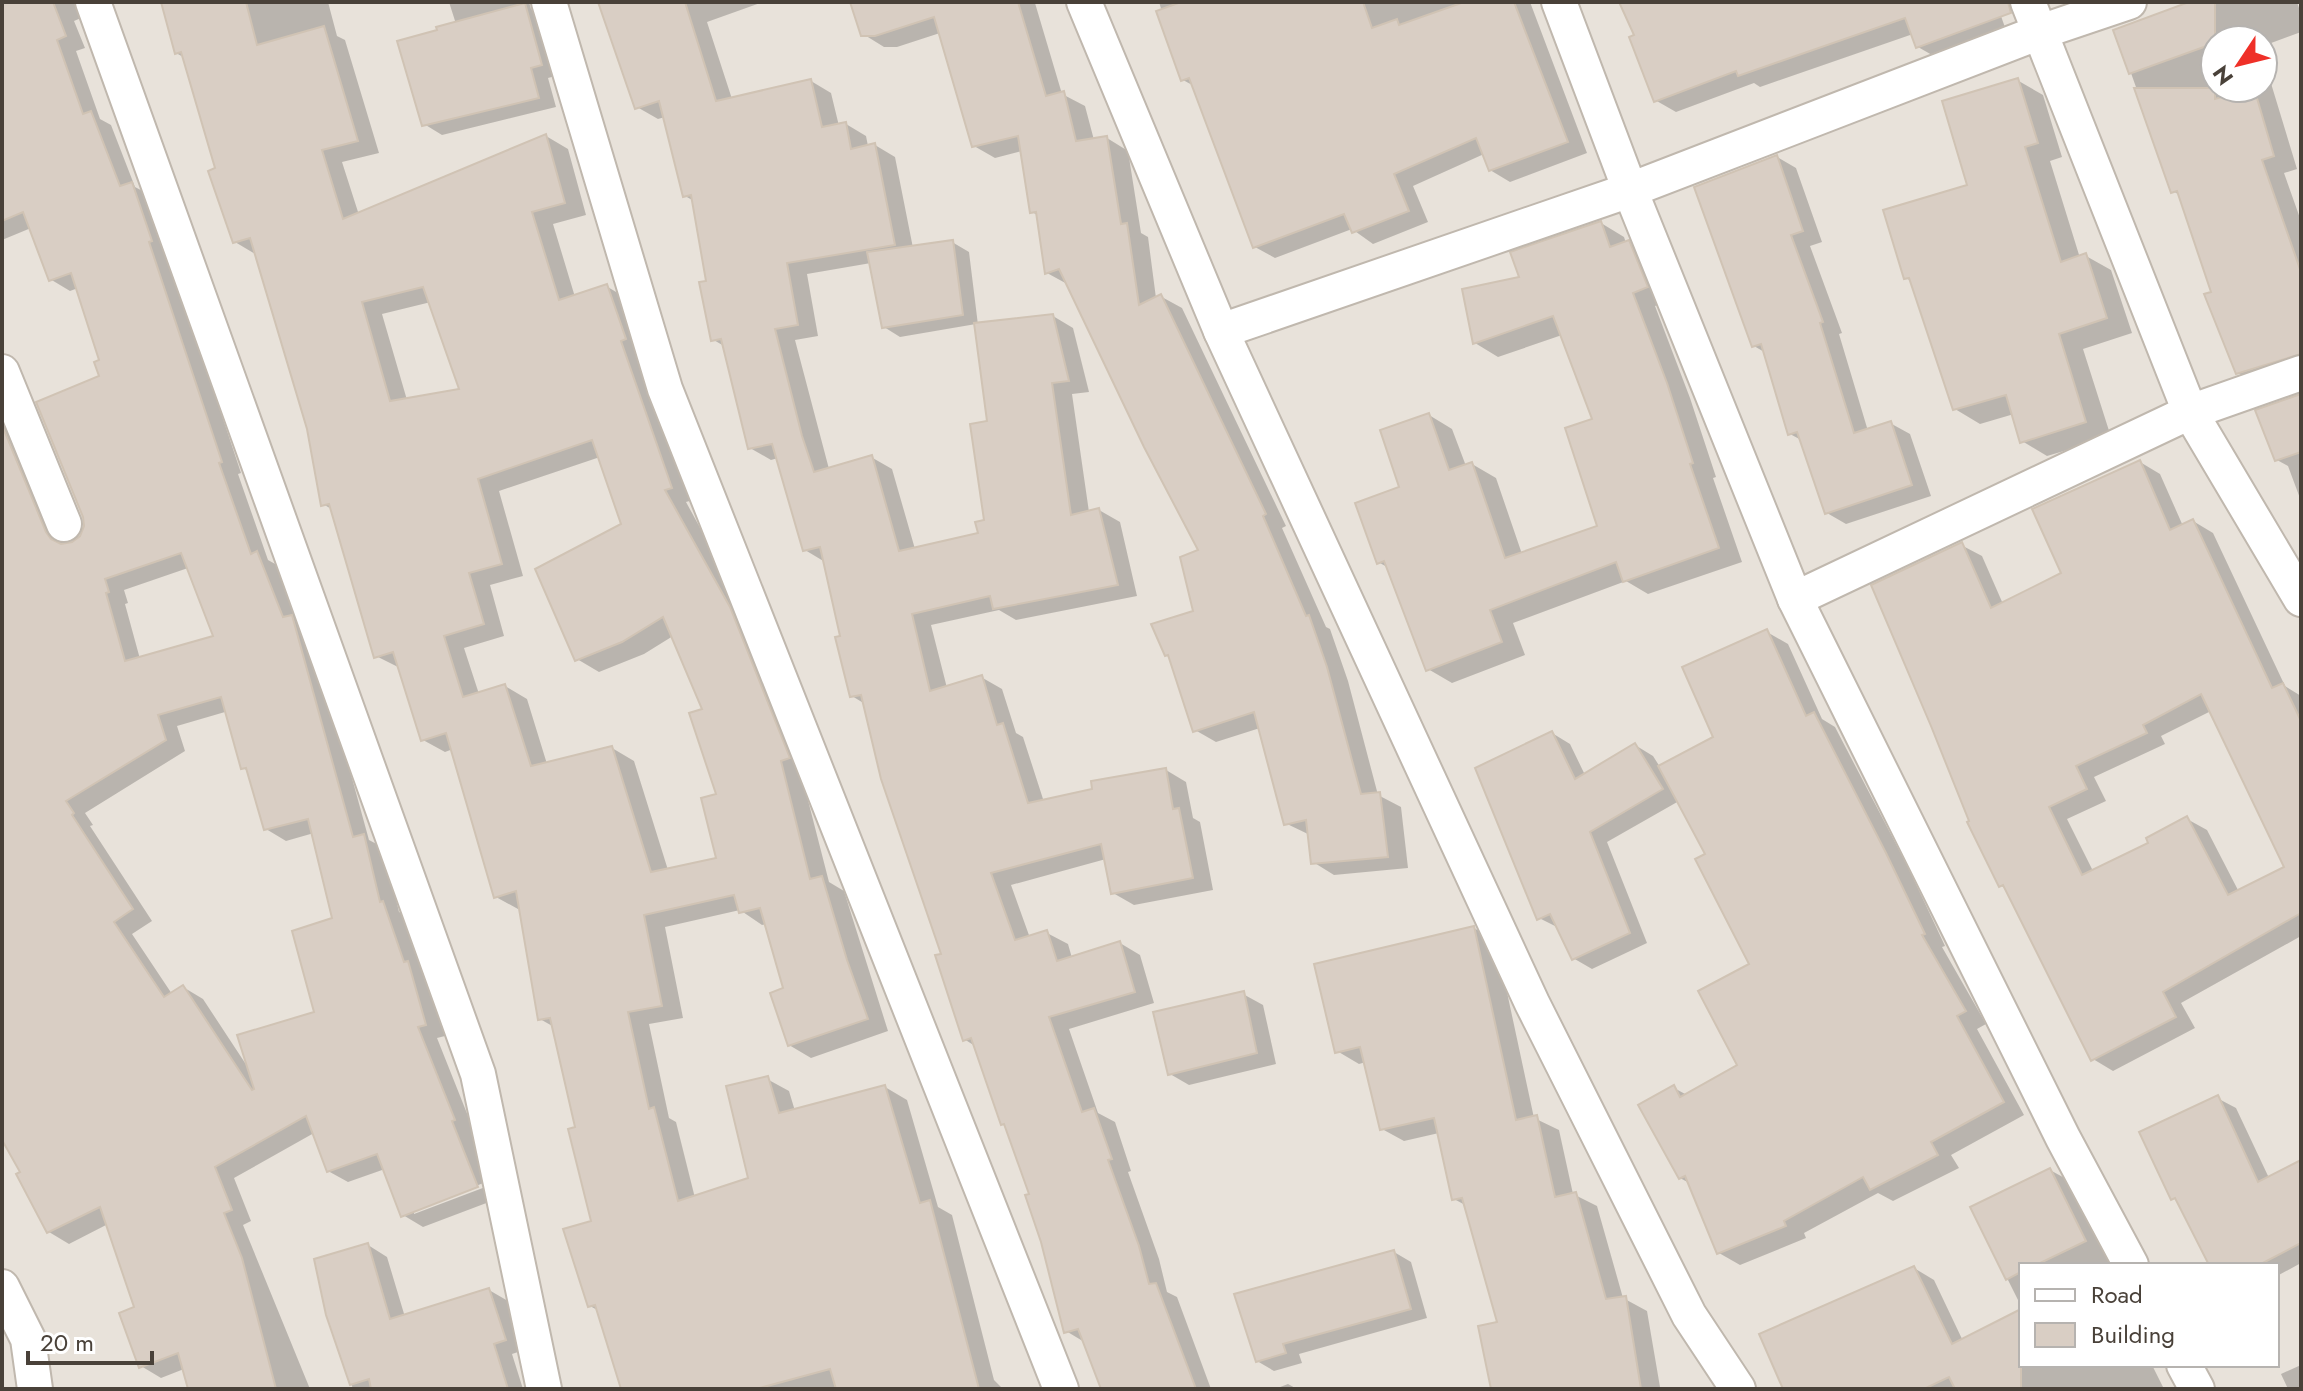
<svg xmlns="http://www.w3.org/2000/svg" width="2303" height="1391" font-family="Jost,sans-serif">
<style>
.residential{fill:#e8e2da;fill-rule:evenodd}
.shadow{fill:#0003;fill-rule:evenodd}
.building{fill:#d9cec4;stroke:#d0c3b4;stroke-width:2;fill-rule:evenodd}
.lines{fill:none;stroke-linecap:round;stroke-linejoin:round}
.minor-casing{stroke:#c0b8ae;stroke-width:38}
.minor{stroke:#fff;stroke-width:34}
</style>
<rect width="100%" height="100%" fill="#f5f1eb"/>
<path class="residential" d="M2,2H2301V1389H2ZM2215,40H2263V88H2215ZM2021,1265H2277V1365H2021Z"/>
<g class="shadow">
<path d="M2,2H97L93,13L74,21L85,48L76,51L100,119L111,125L135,187L152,196L168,253L241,473L238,474L268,560L277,565L299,621L311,629L369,840L384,848L399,912L403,914L423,972L428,975L445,1036L437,1038L474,1131L471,1132L497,1199L423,1227L403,1215L385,1169L348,1182L328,1171L314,1133L234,1178L251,1221L243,1225L310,1389H190L184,1369L161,1378L141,1366L137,1309L108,1224L69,1244L49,1232L23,1173L2,1136V383L3,392L65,545L81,538L86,528L102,377L101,361L78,288L70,291L50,279L31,228L2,240ZM188,568L216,638L140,659L125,604L128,603L124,590ZM225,712L243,768L250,772L266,829L286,841L314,833L335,919L317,1013L249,1069L203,999L183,987L172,994L132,934L152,921L90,826L93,825L85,813L185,751L177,726ZM486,1182L488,1186L414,1214V1210Z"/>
<path d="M163,2H328L337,36L345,40L379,153L342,162L359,215L546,136L568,149L586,215L553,224L575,297L606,286L628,299L693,500L686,502L751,621L801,773L829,882L844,891L888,1031L811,1058L789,1045L786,989L767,924L762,925L740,910L665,927L683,1018L649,1024L669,1118L676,1122L695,1198L750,1179L767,1079L789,1091L795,1111L885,1087L907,1100L938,1207L952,1215L994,1380L1003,1389H623L599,1311L590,1306L593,1222L577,1129L554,1027L540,1019L521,908L518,909L496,897L453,749L445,752L423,740L400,668L376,656L333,510L323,504L309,429L257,255L235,242L218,170L185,58L176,53ZM431,302L462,390L407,400L382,314ZM600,457L623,525L577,659L599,672L644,654L673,636L705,710L718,796V859L668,870L634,761L612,748L547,764L527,699L505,686L479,694L464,648L504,636L490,585L523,576L499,491Z"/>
<polygon points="449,2 529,2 531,9 543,16 559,75 548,78 556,107 442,135 424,124 456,24"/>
<path d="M601,2H763L707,22L732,99L811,81L831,93L839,126L846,124L866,136L868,146L875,145L895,157L913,248L952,242L969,252L978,325L1053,316L1073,328L1089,392L1072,394L1089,512L1099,510L1120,522L1137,596L1016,620L999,610L931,625L947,688L981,677L1002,689L1016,733L1023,737L1044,802L1166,770L1186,782L1193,818L1200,822L1213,890L1134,905L1113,893L1106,859L1011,885L1030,938L1047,933L1068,944L1072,958L1120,943L1140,955L1154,1003L1069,1029L1098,1113L1115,1122L1131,1171L1128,1172L1159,1259L1167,1292L1177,1297L1211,1389H1103L1086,1343L1066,1331L1031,1195L1007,1126L1002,1124L975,1046L964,1039L943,955L865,704L852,696L825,562L805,550L778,458L771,460L750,448L724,346L712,339L708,282L694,201L685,196L665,117L658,119L637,107ZM871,263L884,327L900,337L976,324L989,423L986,522L980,535L915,549L892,469L871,457L829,469L795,340L818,336L807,274Z"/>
<polygon points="852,2 1038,2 1035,3 1062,94 1085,106 1094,140 1107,138 1128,151 1141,233 1148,237 1156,298 1160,296 1182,308 1286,526 1282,528 1326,627 1330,629 1348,681 1378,795 1401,807 1408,868 1334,875 1313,862 1310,835 1285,823 1260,728 1216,742 1195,730 1171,657 1167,654 1195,613 1200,551 1069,285 1047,273 1039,216 1032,212 1022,151 995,158 974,146 940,33 897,47 884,47 863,34"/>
<polygon points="1159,2 1530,2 1587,153 1510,182 1490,170 1484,154 1413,186 1428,222 1373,244 1352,229 1275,258 1255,247 1194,86 1183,80"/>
<polygon points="1621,2 1996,2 2007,33 1939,59 1918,47 1913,34 1760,87 1754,83 1676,112 1655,100 1637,36"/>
<polygon points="2194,2 2297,2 2301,14 2301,32 2263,46 2263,40 2215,40 2215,88 2263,88 2263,57 2297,169 2284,173 2301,221 2301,373 2261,387 2238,373 2181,196 2173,191 2116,31"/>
<polygon points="2017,80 2043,95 2062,157 2050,161 2080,258 2086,256 2111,270 2132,333 2083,349 2111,437 2047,456 2022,441 2014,414 1980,424 1955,409 1913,282 1906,278 1970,186"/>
<polygon points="1777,157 1796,168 1822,242 1810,246 1842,333 1839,334 1868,431 1890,423 1910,434 1931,496 1846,524 1827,513 1803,441 1790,434 1766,353 1754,346"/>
<polygon points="1601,223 1624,237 1626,243 1652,256 1670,301 1655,306 1690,398 1716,477 1713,478 1742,562 1648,594 1626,581 1513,623 1525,655 1452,683 1428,669 1389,568 1378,562 1402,489 1429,415 1452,429 1466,466 1472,464 1496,478 1522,554 1599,528 1594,421 1562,335 1498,357 1475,343 1522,279"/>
<polygon points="2301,396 2301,501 2288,466 2277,460"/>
<path d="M2140,462L2160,474L2183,526L2193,521L2213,533L2285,686L2301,696V936L2181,1003L2195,1028L2113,1071L2093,1059L2008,890L2000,885L1961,545L1982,556L2003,604L2064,574ZM2211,711L2286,868L2239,892L2207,830L2187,819L2151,843L2093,871L2067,819L2106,801L2094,777L2165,744L2161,736Z"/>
<polygon points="1767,632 1788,644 1822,719 1835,727 1908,867 1945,946 1942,947 1986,1024 1977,1029 2024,1115 1951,1155 1959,1168 1893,1201 1878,1193 1804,1233 1806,1238 1740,1265 1719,1253 1691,1184 1680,1178 1674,1088 1687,1095 1740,1066 1752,965 1708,855 1679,801 1607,842 1647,943 1592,969 1573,958 1559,928 1539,918 1552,733 1570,744 1585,775 1635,745 1653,756 1660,767 1715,737"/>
<polygon points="1474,928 1496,941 1534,1118 1559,1130 1573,1194 1597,1206 1623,1298 1647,1311 1660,1387 1664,1389 1494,1389 1499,1324 1467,1206 1454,1199 1439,1133 1404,1141 1382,1129 1366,1062 1359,1064 1337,1051"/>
<polygon points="1243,994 1263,1005 1276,1064 1189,1085 1170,1074"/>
<polygon points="2217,1098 2236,1108 2269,1178 2301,1162 2301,1263 2277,1276 2277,1265 2211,1265 2179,1202 2173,1198"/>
<polygon points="2050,1170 2070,1181 2111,1265 2021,1265 2021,1306 1972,1208"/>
<polygon points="368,1245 387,1257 405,1317 489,1290 508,1301 524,1350 512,1354 523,1389 353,1389 328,1314"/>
<polygon points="1394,1252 1411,1262 1427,1318 1299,1354 1302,1363 1274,1371 1257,1361"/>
<polygon points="1914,1268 1934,1280 1963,1341 2021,1312 2021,1365 2152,1365 2164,1389 1786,1389"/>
<polygon points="2301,1365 2301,1389 2288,1389 2281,1374"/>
<polygon points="1288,1384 1297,1389 1275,1389"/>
</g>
<g class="building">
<path d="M2,2H53L66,36L57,40L83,114L91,111L120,186L132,182L152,241L149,242L222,462L219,463L251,554L257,551L283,617L292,615L353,837L364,834L380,902L383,901L404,962L408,961L426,1025L418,1027L455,1120L452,1121L478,1187L401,1217L377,1154L327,1172L306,1116L215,1167L232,1210L224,1213L242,1258L276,1389H188L178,1353L139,1368L119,1313L134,1307L100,1207L47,1233L16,1174L20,1172L2,1140V425L46,532L51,539L61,544L72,542L80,536L84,526L83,517L36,402L99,376L94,362L99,360L71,273L49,281L23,212L2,221ZM181,553L213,636L125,661L106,593L109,592L105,579ZM221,697L241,769L246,768L264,830L308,819L332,918L292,931L314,1012L237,1035L254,1089L252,1090L183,985L164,997L114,922L133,909L72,815L74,813L66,801L166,740L158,715Z"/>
<path d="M161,2H246L257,45L324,26L358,141L322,150L343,219L546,134L565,203L532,212L559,300L607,284L626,339L621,341L672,488L665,490L730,607L790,758L781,761L810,879L822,876L847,960L868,1019L788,1046L770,993L783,988L760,908L739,913L734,895L644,915L662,1006L628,1012L649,1109L654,1107L678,1201L748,1178L726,1086L768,1076L779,1113L885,1085L920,1203L930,1200L979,1389H836L830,1369L756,1389H621L595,1305L588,1307L563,1229L591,1221L568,1129L575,1127L550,1018L538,1020L516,891L494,898L446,733L421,741L393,652L374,658L329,504L321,506L307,429L250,238L233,243L208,171L215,168L181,52L175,54ZM423,287L459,389L390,401L362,302ZM592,440L621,524L535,569L575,661L622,642L663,617L702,709L689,713L716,794L701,798L716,858L651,872L612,746L531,766L505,684L463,697L444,636L484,624L469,573L502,564L478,479Z"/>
<polygon points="598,2 685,2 716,101 811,79 822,127 846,122 851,149 875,143 895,245 787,263 798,325 775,329 802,436 814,472 872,455 899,551 978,533 975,522 984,520 970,424 987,421 974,323 1053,314 1069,381 1052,383 1071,515 1099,508 1118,585 993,609 990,596 912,614 930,691 982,675 997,725 1003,723 1028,803 1092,789 1091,781 1166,768 1173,809 1179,808 1193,878 1111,894 1101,844 991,873 1015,940 1047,930 1057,961 1120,941 1135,992 1049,1017 1082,1112 1094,1108 1112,1159 1108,1160 1139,1246 1149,1284 1156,1283 1196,1389 1101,1389 1078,1329 1064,1333 1041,1242 1025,1195 1029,1194 1004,1124 1001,1125 971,1038 963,1041 935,955 941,954 881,779 861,695 850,697 835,637 840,636 820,547 803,551 772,444 748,449 721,339 711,341 699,282 706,281 691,195 683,197 659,101 635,109"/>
<polygon points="850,2 1018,2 1046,96 1064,91 1076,141 1107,136 1121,224 1127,223 1139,305 1161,294 1266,514 1263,516 1306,616 1309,615 1327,667 1361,794 1380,792 1388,857 1311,864 1306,820 1284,825 1254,712 1193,732 1168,655 1165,656 1151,624 1193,611 1180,557 1198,550 1144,447 1059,269 1045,274 1036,212 1030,213 1018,136 972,147 934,17 875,36 861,36"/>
<polygon points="1181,2 1363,2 1372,28 1397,19 1399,25 1464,2 1514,2 1568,142 1489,171 1476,138 1394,174 1409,211 1352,233 1344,214 1253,248 1189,78 1181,81 1156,11"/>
<polygon points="1619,2 2008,2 2011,13 1916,48 1905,18 1738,76 1736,71 1654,102 1629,37 1634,35"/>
<polygon points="2189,2 2215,2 2215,43 2129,74 2113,30"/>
<polygon points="525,3 542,65 531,68 539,98 422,126 397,41 437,30 436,27"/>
<polygon points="2018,78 2038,143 2025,147 2061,262 2086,253 2107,318 2059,334 2086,422 2020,443 2006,395 1953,410 1909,278 1904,279 1883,210 1967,185 1942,101"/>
<polygon points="2134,88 2215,88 2215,99 2254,88 2274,156 2262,160 2301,272 2301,354 2236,374 2204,294 2211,292 2177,191 2171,193"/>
<polygon points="1777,155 1803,231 1791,235 1823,322 1820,323 1854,433 1891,421 1912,485 1825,514 1797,432 1788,435 1761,344 1752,347 1694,187"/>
<polygon points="1601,221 1610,247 1629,240 1648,287 1633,293 1667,383 1693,463 1690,464 1719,548 1623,582 1616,562 1490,610 1502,642 1426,671 1384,561 1377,564 1355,503 1399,487 1380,430 1429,413 1449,470 1472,462 1505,558 1597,526 1565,428 1592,419 1553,316 1473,344 1462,289 1519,277 1510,252"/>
<polygon points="953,240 963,315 882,328 867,252"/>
<polygon points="2301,394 2301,452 2275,461 2255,410"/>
<path d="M2140,460L2170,530L2193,519L2272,688L2283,683L2301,721V913L2163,992L2176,1017L2091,1061L2003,885L1999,887L1967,822L1969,821L1931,726L1871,585L1962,542L1991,608L2061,573L2032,509ZM2201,694L2284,867L2228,895L2187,816L2146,838L2148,843L2082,875L2049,807L2087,789L2076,766L2147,733L2143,725Z"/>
<polygon points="1767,629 1806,716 1814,712 1886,853 1925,934 1922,935 1966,1011 1957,1016 2004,1102 1931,1142 1938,1155 1870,1190 1863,1177 1784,1221 1786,1226 1717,1254 1685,1176 1679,1179 1638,1105 1674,1085 1680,1097 1737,1065 1698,991 1749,964 1695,859 1705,854 1658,766 1713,737 1682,667"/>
<polygon points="1552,731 1575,779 1635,743 1663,789 1590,832 1630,933 1572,960 1550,914 1537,920 1475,768"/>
<polygon points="1474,926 1516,1120 1537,1115 1555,1197 1576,1192 1606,1299 1626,1296 1641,1389 1491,1389 1478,1326 1497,1322 1462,1198 1452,1200 1434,1118 1380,1130 1360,1047 1335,1053 1314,964"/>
<polygon points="1244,991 1257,1053 1168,1075 1153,1012"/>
<polygon points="2218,1095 2258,1182 2301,1160 2301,1243 2259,1265 2209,1265 2175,1198 2171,1200 2139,1132"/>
<polygon points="2050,1168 2086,1241 2036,1265 2021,1265 2021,1272 2006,1280 1970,1207"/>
<polygon points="368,1243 390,1319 489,1288 506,1340 494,1344 508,1389 371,1389 369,1379 350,1385 326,1315 314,1259"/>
<polygon points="1394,1250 1411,1309 1283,1344 1286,1353 1256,1362 1234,1294"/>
<polygon points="1914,1266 1952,1344 2021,1309 2021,1389 1955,1389 1949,1377 1924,1389 1783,1389 1759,1334"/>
</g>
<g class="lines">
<defs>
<g id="minor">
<polyline points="93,2 478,1074 544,1389"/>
<polyline points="549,2 665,389 1061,1389"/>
<polyline points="1084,2 1221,331 1532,1003 1689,1315 1738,1389"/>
<polyline points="1559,2 1630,190 1795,599 2063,1138 2131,1265"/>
<polyline points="2028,2 2190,412 2301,599"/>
<polyline points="1221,331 1630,190 2040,32 2129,2"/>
<polyline points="2,372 64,524"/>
<polyline points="1795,599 2190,412 2301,373"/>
<polyline points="2,1287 28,1339 35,1389"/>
<polyline points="2184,1365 2197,1389"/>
</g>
</defs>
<use href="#minor" class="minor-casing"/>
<use href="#minor" class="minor"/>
</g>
<rect width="2303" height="1391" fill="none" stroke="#494139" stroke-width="8"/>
<rect x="2019" y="1263" width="260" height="104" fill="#ffffff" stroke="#b6b3b0" stroke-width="2"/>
<rect x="2035" y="1289" width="40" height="12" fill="#ffffff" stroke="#b6b3b0" stroke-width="2"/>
<text x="2091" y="1303" font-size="24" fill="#494139">Road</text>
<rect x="2035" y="1323" width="40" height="24" fill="#d9cec4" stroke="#b6b3b0" stroke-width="2"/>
<text x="2091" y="1343" font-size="24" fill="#494139">Building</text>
<g transform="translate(2239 64) rotate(235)"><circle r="38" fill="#ffffff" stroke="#b6b3b0" stroke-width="2"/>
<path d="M0-6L14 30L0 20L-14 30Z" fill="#ef3028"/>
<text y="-12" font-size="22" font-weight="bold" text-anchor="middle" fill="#494139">N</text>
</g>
<path d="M28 1351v12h124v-12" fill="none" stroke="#494139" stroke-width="4"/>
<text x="40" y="1351" font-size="24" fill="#494139" stroke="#ffffff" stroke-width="6" paint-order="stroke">20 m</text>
</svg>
